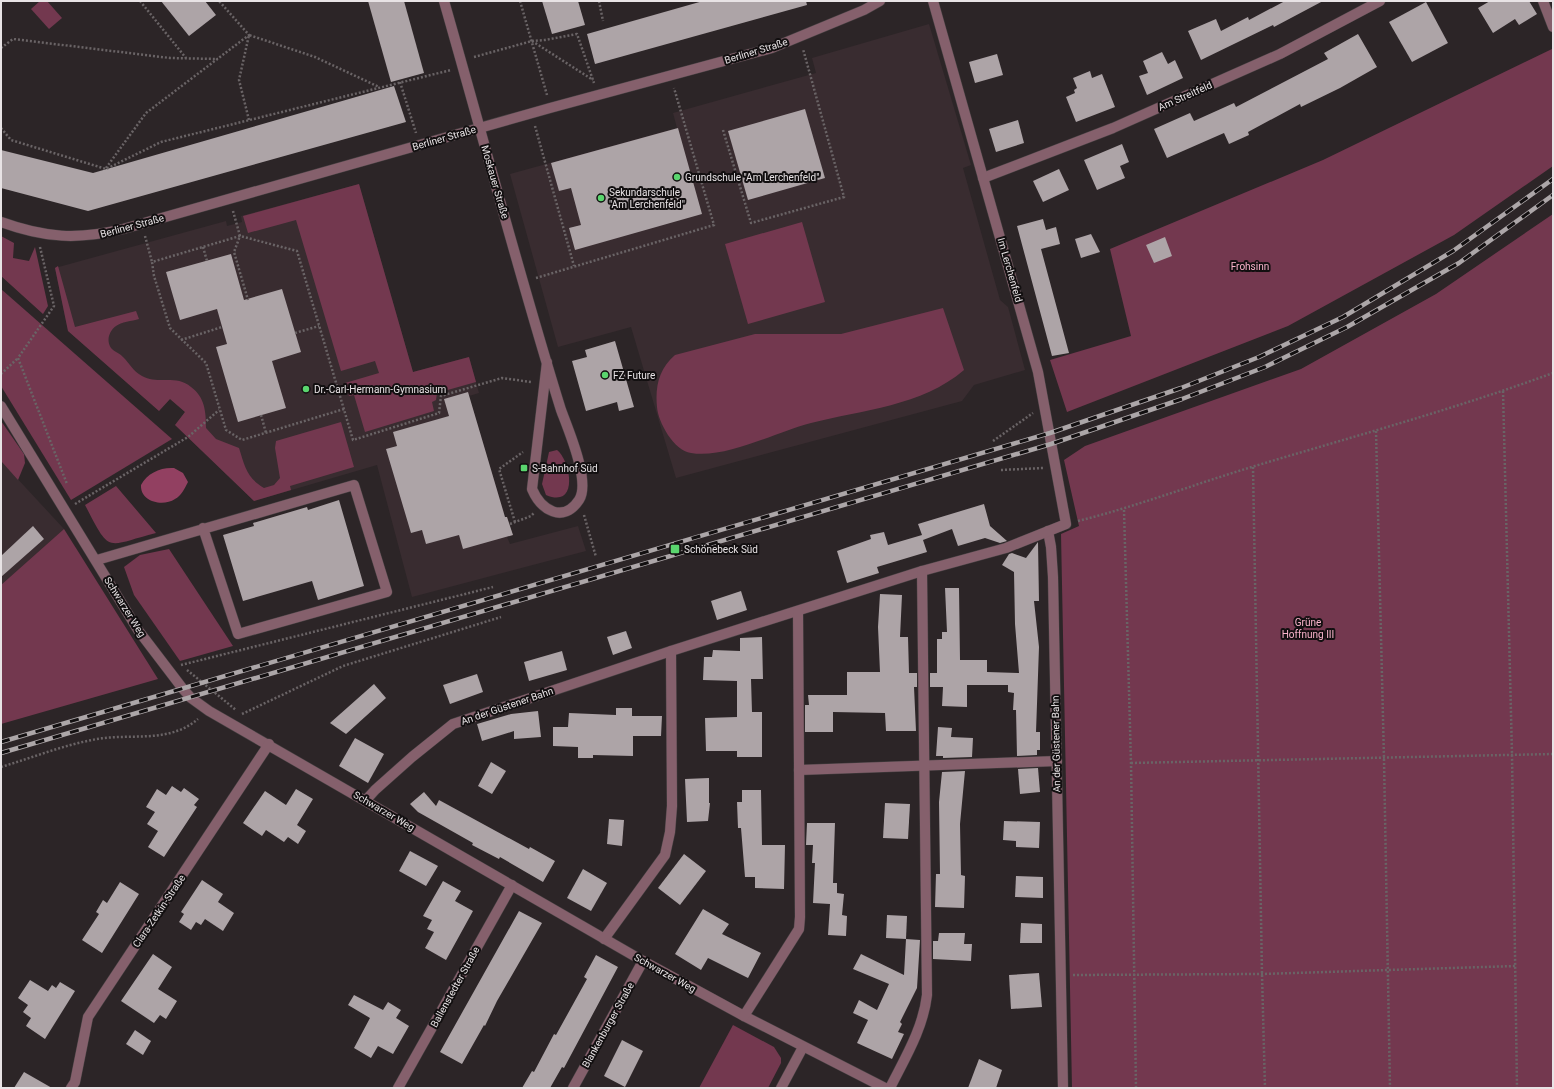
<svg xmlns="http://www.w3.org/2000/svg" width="1554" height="1089" font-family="Roboto,sans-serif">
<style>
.built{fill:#392c30}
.green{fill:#73384f}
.water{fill:#924061}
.building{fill:#ada4a7}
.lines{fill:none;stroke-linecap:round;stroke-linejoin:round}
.service-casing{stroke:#464042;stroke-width:11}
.minor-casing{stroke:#464042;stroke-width:11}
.path{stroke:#6a6466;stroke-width:2.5;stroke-dasharray:2 2;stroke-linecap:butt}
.service{stroke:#85606c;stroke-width:10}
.minor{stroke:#85606c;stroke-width:10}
.rail-casing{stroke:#aca6a8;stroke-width:4.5}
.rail{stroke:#120f10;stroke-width:3;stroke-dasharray:9;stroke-linecap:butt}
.poi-dot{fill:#5ad56e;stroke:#120f10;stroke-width:1.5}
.labels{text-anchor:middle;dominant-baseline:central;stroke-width:4;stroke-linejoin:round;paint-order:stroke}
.street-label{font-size:10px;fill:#e8e3e5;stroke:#120f10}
.poi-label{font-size:10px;fill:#e8e3e5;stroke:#120f10;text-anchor:start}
.park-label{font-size:10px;fill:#fbb4cc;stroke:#120f10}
</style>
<rect width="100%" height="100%" fill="#2c2527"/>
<g class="built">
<polygon points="929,24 971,165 963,168 1000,300 1008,307 1025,370 974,385 962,401 676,478 631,327 558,347 510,174 677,128 673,113 816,73 812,58"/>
<polygon points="359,184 413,372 469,357 479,393 469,396 504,513 502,518 507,517 513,535 507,537 510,544 578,526 586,551 412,597 377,465 254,501 175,425 185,412 170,399 159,411 68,331 55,268 226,221 227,226 242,222 241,216"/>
<polygon points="1,461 64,529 1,585"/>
</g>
<g class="green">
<polygon points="40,1 47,1 62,18 49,29 31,9"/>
<polygon points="1552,49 1553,166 1454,235 1288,326 1067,412 1050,360 1131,336 1110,249 1323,160"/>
<polygon points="359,184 413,372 469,357 476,382 437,393 436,400 432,402 434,411 365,432 354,395 349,396 345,383 379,373 375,361 341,371 296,220 248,233 243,216"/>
<polygon points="1553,214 1553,1088 1072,1088 1061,534 1079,526 1064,460 1085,446 1301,369 1436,294"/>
<polygon points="802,222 825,302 748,324 725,244"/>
<polygon points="1,236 14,243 13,258 29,261 35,247 48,306 43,314 1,276"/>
<path d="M58,266L75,327L136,311L139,319C132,321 121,322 116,326C109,331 106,341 111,348C114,352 120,353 123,357C130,364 133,371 142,376C159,385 176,374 191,387C205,397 206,412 206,428L216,439L239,448C245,467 247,478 264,488L274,485L280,478L275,448L276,441L341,422L354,467L290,486L291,490L254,501L175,425L185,412L170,399L159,411L68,331L55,268Z"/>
<polygon points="1,289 172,439 71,500 1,386"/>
<path d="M943,308L964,370C922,406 862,410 811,423C776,432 726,459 691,453C674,451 658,422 657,407C655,386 659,369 675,355L755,334H841Z"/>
<polygon points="1,421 24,454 25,463 18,480 1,461"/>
<path d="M557,450C571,461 579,509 546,495L542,484L549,452Z"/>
<path d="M116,486L156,533C105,546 111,555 85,505Z"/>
<polygon points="64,529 158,679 1,724 1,585"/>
<polygon points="169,549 233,646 180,661 134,595 124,567 140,555"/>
<polygon points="733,1025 774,1047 781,1058 781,1063 768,1088 699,1088"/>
</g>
<path class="water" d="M174,468L183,473L188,482C185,488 181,496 175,499C163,507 140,502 141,485C147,473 161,467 174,468Z"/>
<g class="building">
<polygon points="161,1 205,1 216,15 189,36"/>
<polygon points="368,1 404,1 424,73 391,82"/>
<polygon points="542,1 578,1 585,25 552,34"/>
<polygon points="703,1 806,1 807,5 595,64 587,34"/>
<polygon points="1285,1 1323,1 1274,27 1273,25 1201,60 1188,31 1216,19 1221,31 1248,17 1249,20"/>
<polygon points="1490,1 1529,1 1537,14 1519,25 1515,19 1493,33 1478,8"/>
<polygon points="1426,2 1448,43 1412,62 1389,22"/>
<polygon points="1358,34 1377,67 1340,88 1301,107 1300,104 1248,132 1249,135 1229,144 1224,133 1167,158 1154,129 1190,113 1194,121 1234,103 1236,107 1328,59 1324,53"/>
<polygon points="1162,52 1168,64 1175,60 1183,78 1147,95 1139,76 1148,73 1143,61"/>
<polygon points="997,54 1003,75 975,83 969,62"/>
<polygon points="1090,71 1092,78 1102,74 1115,107 1076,122 1066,97 1075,93 1074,90 1077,88 1073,78"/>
<polygon points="394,86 406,122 88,211 1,188 1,150 93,173"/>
<polygon points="805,109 825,178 748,200 728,131"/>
<polygon points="1018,120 1024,143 996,152 989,129"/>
<polygon points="678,128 702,214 575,250 569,228 581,225 571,188 559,191 551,163"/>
<polygon points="1122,144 1129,162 1120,166 1125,178 1097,190 1084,160"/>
<polygon points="1059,169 1069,190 1043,202 1033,181"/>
<polygon points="1043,219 1046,230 1056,227 1060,244 1041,249 1069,353 1052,356 1017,226"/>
<polygon points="1091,234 1100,252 1081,258 1075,239"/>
<polygon points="1165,237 1172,256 1154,263 1146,245"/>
<polygon points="231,254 244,300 282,289 301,352 272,361 286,408 238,422 216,347 227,344 217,309 180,320 166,272"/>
<polygon points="615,341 634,407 619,411 617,402 586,411 572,361 587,357 585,350"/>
<polygon points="468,392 505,517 507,517 513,535 463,549 459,535 426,544 422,530 411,533 386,449 397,446 393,432 449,416 444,399"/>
<polygon points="339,500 364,586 318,600 312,581 243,601 223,535 254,526 253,523 307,507 308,510"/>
<polygon points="984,504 990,526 1007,541 1000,543 985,538 958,546 952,529 923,540 927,552 877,567 879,573 847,583 837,551 871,539 870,535 884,532 888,545 922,535 918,524"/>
<polygon points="33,526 44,539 1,577 1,556"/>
<polygon points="1038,542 1039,601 1034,601 1039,647 1036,732 1040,732 1040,750 1037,750 1037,755 1017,756 1016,710 1013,710 1014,693 1008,692 1008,685 967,685 967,707 942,706 943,687 930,687 930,673 937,673 937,639 942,639 942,632 947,632 945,588 959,588 960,660 987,660 987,672 1019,673 1015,624 1014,572 1002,565 1009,554 1012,553 1026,558"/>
<polygon points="741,591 747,610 717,620 711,601"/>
<polygon points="880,594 902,595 900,637 908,637 909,673 917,673 917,687 914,687 916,731 886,731 885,713 833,712 833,732 805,732 805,705 809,705 808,695 847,695 847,672 880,672 878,627"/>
<polygon points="626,631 632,648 613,655 607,637"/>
<polygon points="762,637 763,679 751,679 752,712 762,712 762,757 737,757 737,751 706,751 705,718 737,717 737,681 703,680 704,657 712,657 713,650 740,651 740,638"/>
<polygon points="562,651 567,670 529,681 524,662"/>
<polygon points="477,674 483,692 450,704 443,685"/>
<polygon points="374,684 386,698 346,734 330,723"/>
<polygon points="616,708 632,708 632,716 662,716 661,736 633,736 633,756 593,755 593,758 578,758 578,747 553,746 553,727 568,727 569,713 616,715"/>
<polygon points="538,711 541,737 514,739 514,731 482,741 477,724 511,714"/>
<polygon points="938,727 952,728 951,737 973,738 972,757 943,758 943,756 936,756"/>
<polygon points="355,738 384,754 368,783 339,766"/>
<polygon points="491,762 506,771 492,794 478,786"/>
<polygon points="1038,768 1040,792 1020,794 1018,769"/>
<polygon points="965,771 960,824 961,875 965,876 964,908 935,907 936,874 940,874 939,802 942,772"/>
<polygon points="709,778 709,803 710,803 708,821 687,822 685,779"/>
<polygon points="172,786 181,792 184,788 199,799 194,805 197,807 164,857 148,847 158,831 147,824 155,812 146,807 157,789 166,795"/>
<polygon points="296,789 313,799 297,825 306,831 298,844 288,837 284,842 266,830 262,836 243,823 265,791 286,805"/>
<polygon points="742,790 761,790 762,845 785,845 784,889 755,888 755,877 745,877 741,828 738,828 737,802 742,802"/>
<polygon points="424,792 436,806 439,800 529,849 530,847 555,861 543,882 500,857 499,859 472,845 473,843 418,812 410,804"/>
<polygon points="885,803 910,804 908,839 883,838"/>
<polygon points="609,819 624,820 622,846 607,844"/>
<polygon points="1004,821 1040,822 1039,848 1016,847 1016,841 1003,840"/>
<polygon points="807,823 835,823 833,883 837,883 837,893 844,894 842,915 847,916 846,936 828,935 830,904 813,903 815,863 812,863 813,845 806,845"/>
<polygon points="410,851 438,866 426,886 399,871"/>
<polygon points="684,854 706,871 680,905 658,888"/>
<polygon points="583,869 607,883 591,911 567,898"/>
<polygon points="1016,876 1043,877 1043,898 1015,897"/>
<polygon points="202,880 223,894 218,902 234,913 223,931 205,919 201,925 196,922 191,930 179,922 184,914 181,912"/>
<polygon points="443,881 461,891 455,901 473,911 446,960 425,948 434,932 427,929 432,920 423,916"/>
<polygon points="120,882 139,894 102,953 82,940 99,914 96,912 103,900 107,903"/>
<polygon points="703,909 729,924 722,934 761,953 748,978 708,958 701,970 675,954"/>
<polygon points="519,911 542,923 497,1001 485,1026 484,1025 462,1064 440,1052"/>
<polygon points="887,915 907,916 906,939 886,938"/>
<polygon points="1021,923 1042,924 1042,943 1020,943"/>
<polygon points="939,933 965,933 964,944 972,944 971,961 933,959 933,941 938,941"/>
<polygon points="906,939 920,940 917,988 900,1022 902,1024 898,1032 904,1034 892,1059 857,1043 868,1020 853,1013 859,1000 877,1010 889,984 853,969 861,954 904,975"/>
<polygon points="153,954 172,967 158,989 177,1001 166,1019 160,1015 154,1023 121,1001"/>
<polygon points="596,955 618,967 564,1068 562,1067 550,1088 522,1088 532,1071 534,1072 554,1034 556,1035 587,979 584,977"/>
<polygon points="1039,973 1042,1007 1011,1009 1009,975"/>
<polygon points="30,980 48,991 52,985 56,988 60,982 75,991 45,1039 26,1026 31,1018 23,1012 28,1005 18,998"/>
<polygon points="354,995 383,1010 388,1002 401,1010 396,1018 409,1026 393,1054 378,1046 371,1058 354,1048 370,1018 348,1005"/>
<polygon points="135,1030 151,1041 143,1055 126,1044"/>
<polygon points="622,1040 643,1051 625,1087 604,1076"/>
<polygon points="979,1059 1002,1070 996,1088 968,1088"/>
<polygon points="24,1072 52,1088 14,1088"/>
</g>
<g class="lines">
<defs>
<g id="service">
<polyline points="1543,1 1553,27"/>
<polyline points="97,560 354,485 387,592 238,634 203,528"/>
<polyline points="799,770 1057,761"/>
</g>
<g id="minor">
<path d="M444,1C483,137 519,275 561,410C568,429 591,482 579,500C563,524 541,510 532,489L547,362"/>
<polyline points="983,178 1113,128 1280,54 1380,1"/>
<path d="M1,222C45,238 78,240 123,229L550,108L772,48L864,10L880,1"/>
<polyline points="1,406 138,630 183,689 191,698 209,711 643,961 744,1016 885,1088"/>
<polyline points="1048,531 1051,547 1053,577 1063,1088"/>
<polyline points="366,800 375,790 412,757 453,724 671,651 922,571 1006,548 1066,524 1038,372 933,1"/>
<polyline points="604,939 665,855 670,832 672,806 671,651"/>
<polyline points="744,1016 799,929 800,917 798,611"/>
<polyline points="71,1088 75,1082 88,1017 269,744"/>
<polyline points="398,1088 512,885"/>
<polyline points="573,1088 643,961"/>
<polyline points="781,1088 803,1047"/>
<path d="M890,1088C905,1058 923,1029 927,995L922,571"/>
</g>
</defs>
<use href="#service" class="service-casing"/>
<use href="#minor" class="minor-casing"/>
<g class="path">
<polyline points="140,1 186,58"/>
<polyline points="520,1 547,95"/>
<polyline points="599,1 603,21"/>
<polyline points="532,41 593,80"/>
<polyline points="1,48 13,39 170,58 218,59"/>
<polyline points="474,57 532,41 545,40 577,34 594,83"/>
<polyline points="400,82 416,133"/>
<polyline points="249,120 239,80 249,35 315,57 379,87"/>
<polyline points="535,126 574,266"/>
<polyline points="1,128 11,140 106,169 161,142 451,70"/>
<polyline points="723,130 751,223 844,197 803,49"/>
<polyline points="106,168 146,113 249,35 219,1"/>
<polyline points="233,211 240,236 234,252 248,300"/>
<polyline points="145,236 152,262"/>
<polyline points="40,247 54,306 18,358 67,484"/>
<polyline points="203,247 207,261"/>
<polyline points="536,278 714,225 674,88"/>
<polyline points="295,333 319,326"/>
<polyline points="181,340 222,327"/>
<polyline points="1,374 18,358"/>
<polyline points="1503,391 1512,754 1517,1088"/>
<polyline points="344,409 242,440 226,430 206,363 170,328 154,276 152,262 240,236 297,251 353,440 439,413 441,396 502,378 531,382"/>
<polyline points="261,415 266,433"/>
<polyline points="1376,431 1384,759 1390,1088"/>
<polyline points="993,441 1033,413"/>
<polyline points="1253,467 1262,974 1265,1088"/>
<polyline points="1001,470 1043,468"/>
<polyline points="75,504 188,437 219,410"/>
<polyline points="1124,510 1131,763 1136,1088"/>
<polyline points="584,515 596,557"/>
<path d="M1078,521C1138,506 1195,484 1255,466C1355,436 1455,409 1553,373"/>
<polyline points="515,522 499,469 523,452"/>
<polyline points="510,524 531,516 534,513"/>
<polyline points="181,665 493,587"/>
<polyline points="187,670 236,710"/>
<polyline points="242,714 343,666 501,617"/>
<polyline points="1131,763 1553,754"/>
<path d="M1,767C31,758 61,746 92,740C128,732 167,745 198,719"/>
<polyline points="1073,975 1262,974 1515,966"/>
</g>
<use href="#service" class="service"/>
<use href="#minor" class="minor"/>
<defs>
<g id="rail">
<polyline points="1,742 1050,433 1181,388 1259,357 1343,317 1453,251 1553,179"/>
<polyline points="1,753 1051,444 1182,399 1265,367 1347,327 1459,263 1553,195"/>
</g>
</defs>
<use href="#rail" class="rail-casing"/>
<use href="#rail" class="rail"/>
</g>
<g class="poi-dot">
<circle cx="677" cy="177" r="4"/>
<circle cx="601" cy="198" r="4"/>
<circle cx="605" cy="375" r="4"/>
<circle cx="306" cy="389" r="4"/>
<rect x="520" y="464" width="8" height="8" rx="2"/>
<rect x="670" y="544" width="10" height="10" rx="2"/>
</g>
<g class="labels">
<g class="street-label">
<text transform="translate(756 51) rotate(-17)">Berliner Straße</text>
<text transform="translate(1185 96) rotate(-24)">Am Streitfeld</text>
<text transform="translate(444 138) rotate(-16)">Berliner Straße</text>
<text transform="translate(495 182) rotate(74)">Moskauer Straße</text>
<text transform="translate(132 226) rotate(-15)">Berliner Straße</text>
<text transform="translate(1010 270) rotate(74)">Im Lerchenfeld</text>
<text transform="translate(125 607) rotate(58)">Schwarzer Weg</text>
<text transform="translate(507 706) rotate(-19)">An der Güstener Bahn</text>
<text transform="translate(1056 744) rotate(-91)">An der Güstener Bahn</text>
<text transform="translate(384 811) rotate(30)">Schwarzer Weg</text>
<text transform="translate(159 911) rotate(-56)">Clara-Zetkin-Straße</text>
<text transform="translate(665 973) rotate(29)">Schwarzer Weg</text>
<text transform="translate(455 987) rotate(-61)">Ballenstedter Straße</text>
<text transform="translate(608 1025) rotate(-61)">Blankenburger Straße</text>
</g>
<g class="poi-label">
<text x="685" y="177">Grundschule "Am Lerchenfeld"</text>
<text x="609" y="192">Sekundarschule<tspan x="609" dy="12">"Am Lerchenfeld"</tspan></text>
<text x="613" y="375">FZ Future</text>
<text x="314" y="389">Dr.-Carl-Hermann-Gymnasium</text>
<text x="532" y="468">S-Bahnhof Süd</text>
<text x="684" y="549">Schönebeck Süd</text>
</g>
<g class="park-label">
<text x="1250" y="266">Frohsinn</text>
<text x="1308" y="622">Grüne<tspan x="1308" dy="12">Hoffnung III</tspan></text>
</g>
</g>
<rect width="1554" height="1089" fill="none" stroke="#e8e3e5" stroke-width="4"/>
</svg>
